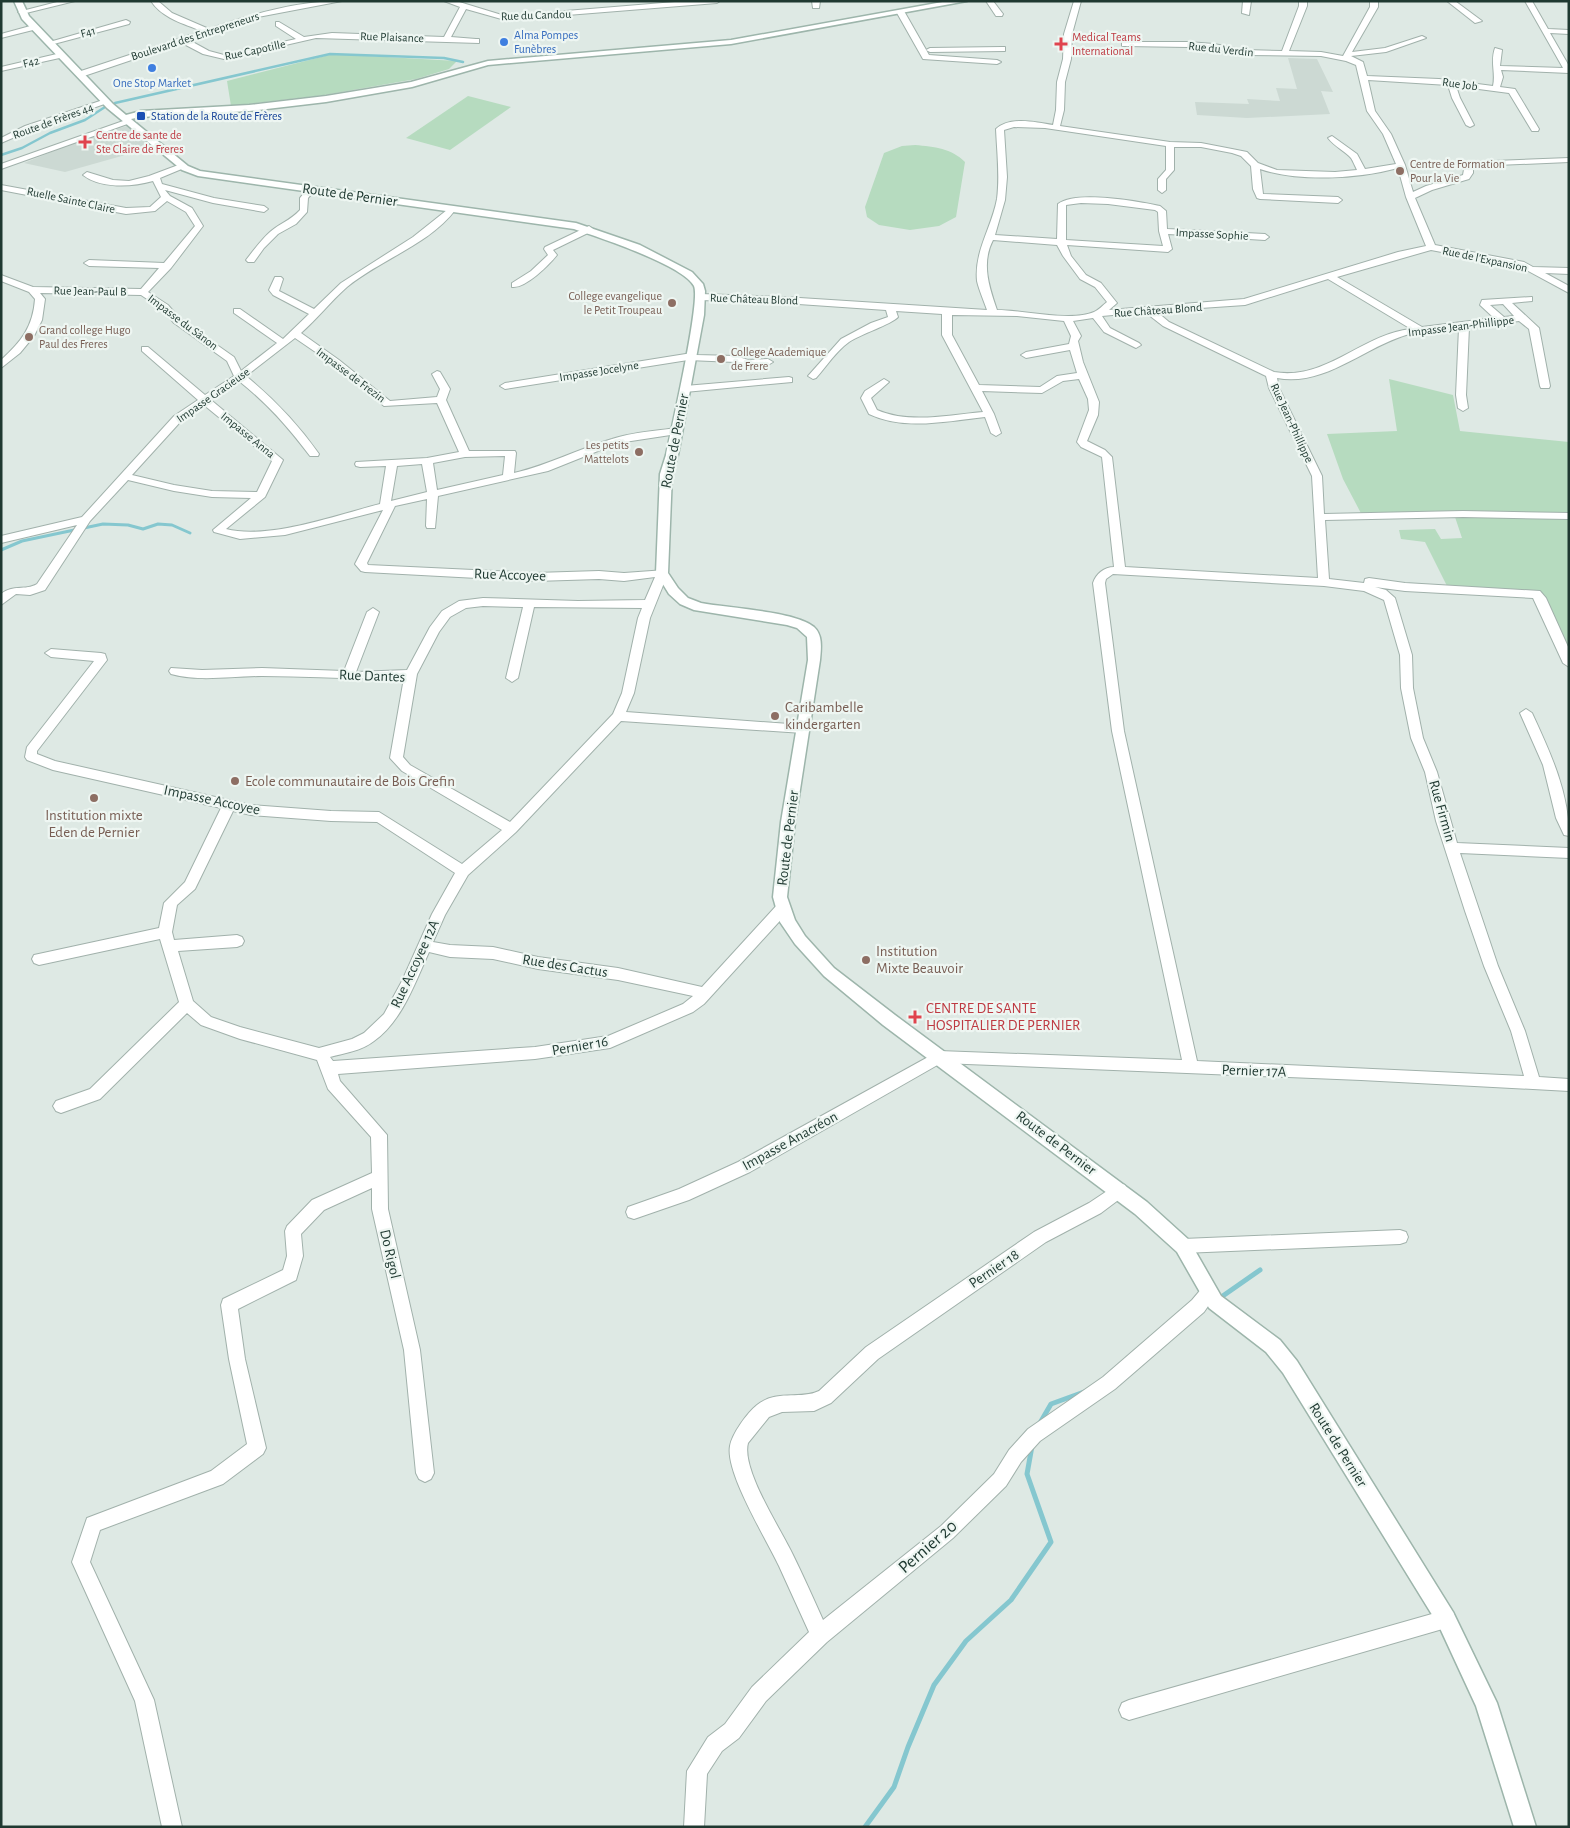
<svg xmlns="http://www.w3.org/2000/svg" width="1570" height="1828" font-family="'Alegreya Sans',sans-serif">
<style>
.built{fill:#ccd9d3}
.green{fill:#b6dbbf}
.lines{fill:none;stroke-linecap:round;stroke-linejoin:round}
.stream-far2{stroke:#85c7cf;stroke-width:2.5}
.stream-far1{stroke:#85c7cf;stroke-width:3}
.stream{stroke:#85c7cf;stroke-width:5}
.street-casing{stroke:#a1b1ab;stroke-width:2}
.secondary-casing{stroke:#9db5ab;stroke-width:3}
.street{fill:#fff;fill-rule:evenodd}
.secondary{fill:#fff;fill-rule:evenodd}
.shop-dot{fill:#3f7fe0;stroke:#eef6f2;stroke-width:2}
.health-dot{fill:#e0444e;stroke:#eef6f2;stroke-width:2}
.transit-dot{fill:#1a4fb4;stroke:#eef6f2;stroke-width:2}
.education-dot{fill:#8d6e63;stroke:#eef6f2;stroke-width:2}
.labels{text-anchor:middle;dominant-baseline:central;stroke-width:4.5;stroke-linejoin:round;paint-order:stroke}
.far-street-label{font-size:12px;fill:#1f3931;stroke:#eef6f2}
.far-shop-label{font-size:12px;fill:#366cbe;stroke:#eef6f2;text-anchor:start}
.far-health-label{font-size:12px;fill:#be3a42;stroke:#eef6f2;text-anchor:start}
.far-transit-label{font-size:12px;fill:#164399;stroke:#eef6f2;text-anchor:start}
.far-education-label{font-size:12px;fill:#785e54;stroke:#eef6f2;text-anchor:start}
.street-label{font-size:15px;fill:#1f3931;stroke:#eef6f2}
.education-label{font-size:15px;fill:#785e54;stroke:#eef6f2;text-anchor:start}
.health-label{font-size:15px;fill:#be3a42;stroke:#eef6f2;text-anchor:start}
.near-street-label{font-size:18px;fill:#1f3931;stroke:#eef6f2}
</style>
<rect width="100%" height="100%" fill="#dee9e4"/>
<g class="built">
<polygon points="1288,58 1317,59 1333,92 1321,91 1330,114 1247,118 1197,115 1195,102 1249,104 1247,99 1280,101 1276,88 1297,89"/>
<polygon points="130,125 157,146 65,172 24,163 81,140"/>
</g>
<g class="green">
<polygon points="333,54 457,61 449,69 416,79 324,95 231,106 227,81"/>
<polygon points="468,96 511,107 450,150 406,138"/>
<path d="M915,145C935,147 951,148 965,162L956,217L939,226L910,230L879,225L867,217L865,207L884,153L902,146Z"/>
<polygon points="1389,379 1453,395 1460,431 1569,442 1569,649 1559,648 1539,591 1493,591 1447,586 1425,542 1401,539 1399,530 1435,529 1441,539 1462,538 1454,514 1364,519 1343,479 1327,434 1397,431"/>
</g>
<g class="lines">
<g class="stream-far2">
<polyline points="115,103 330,54 444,58 463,62"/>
<polyline points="1,155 22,148 50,133 85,120 105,107"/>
</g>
<polyline class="stream-far1" points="1,550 22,541 103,524 128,525 143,529 158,524 172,525 190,533"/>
<g class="stream">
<polyline points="1217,1300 1260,1270"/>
<polyline points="1040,1423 1051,1404 1084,1392"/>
<polyline points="865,1827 894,1787 908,1747 934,1685 966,1641 1011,1600 1051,1542 1027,1474 1032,1446"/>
</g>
<defs>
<g id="street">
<polygon points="61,1 75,1 22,14 18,12"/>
<path d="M151,1H158L172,13L209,29C252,14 297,1 342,1L258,17L189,40L209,51L224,55L296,39L276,26V22H279L304,37L332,33L444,37L460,7L444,1H456L505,16L687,1H720L717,3L505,20L466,9L451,37L476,39H479V43L316,38L224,59L203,54L182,43L84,76H78V72L202,31C184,24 162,18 151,1Z"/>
<polygon points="820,1 819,8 813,8 812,1"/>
<polygon points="986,1 993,1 1003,14 1002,16 996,16"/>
<path d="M1074,1H1081L1072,34L1071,59L1065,82L1064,110L1060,126L1170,142L1201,143L1232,149L1247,152L1258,163L1277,170L1335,172L1357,170C1355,166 1353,161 1351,158C1345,151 1335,147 1328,138L1332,136L1357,154L1365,169L1396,164L1383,134L1367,111L1356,65L1346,61L1321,56L1245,55L1214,49L1188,47L1125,46H1122V42H1188L1214,44L1245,50L1282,51L1299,6V1H1307V6L1289,51L1321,52L1343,56L1370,7V1H1378V7L1352,52L1385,48L1422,36L1426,38L1386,52L1351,56L1363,62L1367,76L1439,79L1493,86C1496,73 1490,62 1495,48L1502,50L1500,66L1563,68L1525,1H1532L1548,29L1569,30V34L1550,33L1569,66V73L1501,70L1503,77L1500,87L1515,89L1539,129L1538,131H1532L1509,93L1456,86L1460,98L1474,125L1470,127L1466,125L1452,98L1448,85L1368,80L1375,111L1391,134L1405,165L1413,192L1426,186L1463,175L1465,164L1469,162L1569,158V162L1473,166V173L1469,179L1432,190L1415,198L1435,245L1524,262L1533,267L1569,268V274L1545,273L1569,286V293L1521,267L1431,250L1337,277L1422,327L1494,318L1480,305L1482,300L1532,297V301L1512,303L1539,328L1550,386L1549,388H1541L1540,386L1529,329L1519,321L1469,327L1466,395L1468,408L1463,411L1458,408L1456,395L1459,328C1442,330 1422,330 1406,335C1363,348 1324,387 1277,378L1279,388L1322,476L1324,514L1463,511L1569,513V519L1463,517L1325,520L1329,579L1364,583L1365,579L1369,578L1405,583L1540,591L1546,598L1569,649V667L1563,663L1533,598L1405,591L1375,587L1386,590L1395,598L1412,655L1413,688L1423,738L1437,772L1457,843L1569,848V858L1460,853L1498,966L1525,1031L1539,1077L1569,1079V1091L1361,1080L941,1063L750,1172L689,1200L634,1219L628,1217L626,1212L628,1207L679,1189L738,1162L939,1051L1182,1060L1112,731L1093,583C1096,574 1104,567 1114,567L1102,457L1081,447L1077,442L1089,410L1088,399L1079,379L1063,381L1042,393L982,391L994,414L1001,433L996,436L991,433L985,417C947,421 905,431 869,414L861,398L865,391L884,379L889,382L871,398L877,410C909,424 949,415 983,412L942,335V314L896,311L898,317C892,324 859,335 849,342C836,351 826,367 816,378L813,379L808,376L841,339L871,323L888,317L886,310L784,303L700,300L695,297L700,294L784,297L987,310C984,301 979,290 977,281C974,251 992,227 997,199C1000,176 997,152 996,129C1010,116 1035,122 1053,125L1056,110L1057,82L1063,59L1064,34ZM1014,127L1045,128L1166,146V170L1158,179V190L1162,193L1166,190V179L1174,170V147H1201L1232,153L1241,156L1251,166L1253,189L1257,198L1260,199L1338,203L1342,200L1338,197L1263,194L1260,169C1298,182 1358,179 1398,168L1406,197L1426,246L1398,252L1244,299L1109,310L1117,303L1101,283L1086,275L1071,256L1067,245L1168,252L1172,249L1168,234L1265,240L1269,237L1265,234L1167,229L1166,211L1160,206C1138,201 1075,190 1058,204L1057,239L995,235L1005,200L1007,177L1004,130ZM1081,203L1108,204L1155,210L1158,212L1159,231L1163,246L1066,240V205ZM993,240L1057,245L1063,256L1080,279L1095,287L1107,302C1103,305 1099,310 1094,312C1071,322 1023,310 997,310C989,287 981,263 993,240ZM1328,279L1411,329C1362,334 1326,381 1274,372L1169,322L1156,311L1245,305ZM1503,304L1514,316L1504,317L1490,305ZM1145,312L1163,326L1266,376L1269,388L1312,476L1318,578L1125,567L1112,457L1105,450L1087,441L1098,415L1099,402L1083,362L1078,341L1081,336L1073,321L1093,318L1104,332L1136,348L1141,345L1139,343L1110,328L1102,316ZM952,315L1017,316L1064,321L1071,336L1069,344L1026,352L1021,355L1026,358L1070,350L1077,373L1057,376L1040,387L979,385L952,335ZM1113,574L1324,586L1364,591L1384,600L1400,655L1401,688L1411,738L1425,772L1436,821L1465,911L1484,966L1511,1031L1524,1076L1197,1061L1124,731L1105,583L1106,579Z"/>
<polygon points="1243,1 1251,1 1249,15 1242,13"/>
<polygon points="1447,1 1455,1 1482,21 1475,23"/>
<polygon points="898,11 904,11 929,55 997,60 1001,62 997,64 923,59 897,13"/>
<polygon points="126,20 130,22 129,24 50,45 46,43"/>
<polygon points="34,25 38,27 37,29 1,38 1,34"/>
<polygon points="1002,47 1005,47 1005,51 930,52 926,50 930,48"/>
<polygon points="61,53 65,55 64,57 1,71 1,67"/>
<polygon points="103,100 110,102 31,130 1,143 1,138 25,126"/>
<polygon points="126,120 133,122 1,169 1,164"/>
<path d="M181,164H184V168L160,178L162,184L214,198L264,206L268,209L264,212L213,203L165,190L170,196L192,208L203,226L171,268L148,292L168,305L180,319L234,357L241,371L277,343L234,313V309H240L283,339L309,314L273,295L269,290L275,277H281L283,279L279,291L314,309L341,283L413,237L452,206L456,209C429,245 381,259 347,287C330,302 317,319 301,333L339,360L390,401L437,397L440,389L432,374L437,371L440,372L450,389L446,400L469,451H515L516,453L514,473C549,465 578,449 612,439C633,432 655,431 677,428L682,431L677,434L618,443L548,471L438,496L435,528H427L426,526L427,499L395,506L367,563L368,565L535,573L599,571L624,573L666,570L668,573L650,618L634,693L626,712L803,725L809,729L803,733L621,721L516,832L468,875L445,915L433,942L450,945L493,947L538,957L618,968L702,987L777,905L782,904L787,905L789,909L787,913L704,1004L693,1012L610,1048L535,1059L338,1074L340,1081L387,1135L388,1209L420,1350L434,1473L431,1479L425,1482L419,1479L416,1473L404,1350L372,1209V1188L324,1210L301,1234L303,1256L296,1280L238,1309L245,1359L266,1448L263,1454L223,1484L100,1530L90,1562L154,1700L182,1827H162L135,1701L72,1562L87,1518L211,1471L247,1444L229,1359L221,1305L223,1299L283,1270L287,1256L285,1231L287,1226L312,1200L372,1173L371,1137L328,1089L317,1060L240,1039L201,1025L187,1013L100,1099L61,1113L56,1111L53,1106L56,1101L90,1089L179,1002L160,939L39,965L34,963L32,959L34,955L159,928L164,903L185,882L221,808L53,770L27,760L25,757L27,747L94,661L51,657L45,653L51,649L101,653L105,654L107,660L37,751V754L55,761L251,805L331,811L379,812L462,864L502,830L402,771L390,758L404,678C357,680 310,676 262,676C232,676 200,682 171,674L169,671L171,668L202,670L262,668L344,671L367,612L373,608L379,612L356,672L407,670L430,627L442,611L459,601L483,598L578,601L645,600L655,577L624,581L599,579L535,581L365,572L361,571L355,564L383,510L285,535L240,539L214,532L213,530L251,498L212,497L174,491L128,480L90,521L45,590L30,595L16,594L1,605V594C13,584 25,591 37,584L77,525L1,543V536L82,517L174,416L198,400L142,351V347H148L205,395L234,376L227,361L174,323L162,309L141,295L40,293L45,299L42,320L34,336L20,353L1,368V360C21,342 33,327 35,299L29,292L1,281V275L33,287L141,289L159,268L89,266L84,263L89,260L164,263L195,226L186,212L167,201L155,211L126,214L1,190V185L126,208L150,207L161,197L153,181C132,187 101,189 83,175L87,172L113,180L129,181L149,176ZM295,338L333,364L384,406L437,403L459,452L427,458L356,462L355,464L356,466L360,467L386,466L380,504C337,515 269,540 226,529L265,497L283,460L211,400L239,381C268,404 288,427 310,456H318L319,454C298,424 274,399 246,376ZM204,405L272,461L257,492L212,491L174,485L132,475L182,420ZM505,456L503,475L437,490L433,463L465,457ZM422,464L427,492L391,501L397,466ZM483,606L523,607L506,678L512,682L518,678L534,607L642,608L638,618L622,693L613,714L510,822L410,765L403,757L417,674L439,632L450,617L466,608ZM233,811L251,815L331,821L377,822L455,873L432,914L402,981L384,1014L364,1033L352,1039L319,1048L240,1027L211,1017L193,1001L178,951L237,947L242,945L244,941L242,937L237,935L174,940L172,932L177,905L195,889ZM429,952L450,957L493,959L538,969L618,980L693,996L683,1004L608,1036L535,1047L333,1061L330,1057C345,1053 361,1051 374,1041C402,1021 415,983 429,952Z"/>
<path d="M309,187L316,189L308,198L307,212L296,224L278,234L264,248L254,262H248L246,260C254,250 261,240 270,232C280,223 290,221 300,210V198Z"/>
<path d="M589,226L593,229L592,231L553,250L557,255C549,265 525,289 512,287V283L531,271L548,255L544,249L545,247Z"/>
<polygon points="692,353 696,355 736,356 748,360 768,359 773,362 768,365 747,366 735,362 688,360 505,389 500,386 505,383"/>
<polygon points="789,377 792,378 792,382 685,392 680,389 685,386"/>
<path d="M1526,709L1532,713C1550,752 1569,792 1569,836L1564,835L1556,818L1543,765L1520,713Z"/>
<path d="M1119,1183L1125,1185L1127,1190L1125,1195L1101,1213L1046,1242L878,1359L831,1403L814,1411L782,1412L769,1417L748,1443C741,1469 780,1528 792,1553C803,1575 813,1598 823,1620L941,1526L994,1474L1009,1450L1028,1429L1103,1377L1192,1300L1203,1287L1209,1285L1215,1287L1217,1293L1204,1312L1115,1389L1040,1441L1021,1462L1006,1486L953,1538L827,1642L766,1701L739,1738L722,1751L707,1774L704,1827H684L687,1771L708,1737L725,1724L752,1687L809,1632C799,1610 789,1588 779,1566C767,1540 725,1473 730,1446C732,1434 747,1413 757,1405C777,1389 800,1400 819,1391L866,1347L1034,1232L1089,1203Z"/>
<polygon points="1400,1230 1406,1232 1408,1237 1406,1242 1400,1244 1183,1253 1177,1251 1175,1246 1177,1241 1183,1239"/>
<polygon points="1446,1610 1453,1612 1455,1619 1453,1626 1446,1628 1129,1720 1122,1717 1119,1710 1122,1703 1129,1700"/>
</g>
<path id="secondary" d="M14,1H22L29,16L113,104L126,115L141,111L249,105L326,96L411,82L488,61L731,40L948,1H967L731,44L488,65L412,87L326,102L249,111L141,117L131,119L188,166L200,171L576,223L640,245L692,272L703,284L705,291L704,315L678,455L672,474L668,573L678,588L688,598L701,603C727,608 795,611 814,627C823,635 821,649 820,660L795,822L787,897L795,920L805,936L834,968L895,1015L1147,1202L1189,1240L1221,1296L1280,1340L1297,1361L1453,1612L1497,1703L1536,1827H1514L1476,1706L1439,1626L1283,1373L1266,1352L1209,1308L1177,1252L1135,1214L883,1025L824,976L795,944L780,922L773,897L781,822L808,660L807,637L797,628L787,625L694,610L680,604L669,594L656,573L660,474L666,455C671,430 701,301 694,286C683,265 598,237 574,229L198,176L182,170L107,108L22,19Z"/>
</defs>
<use href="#street" class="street-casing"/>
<use href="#secondary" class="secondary-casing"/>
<use href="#street" class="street"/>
<use href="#secondary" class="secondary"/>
</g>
<g class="shop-dot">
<circle cx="504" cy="42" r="5"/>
<circle cx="152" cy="68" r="5"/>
</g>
<g class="health-dot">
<path d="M1058.5 36.5h5v5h5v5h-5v5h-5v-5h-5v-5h5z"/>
<path d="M82.5 134.5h5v5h5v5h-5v5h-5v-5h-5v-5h5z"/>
<path d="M912.5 1009.5h5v5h5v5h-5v5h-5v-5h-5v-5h5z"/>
</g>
<rect class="transit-dot" x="136" y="111" width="10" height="10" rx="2.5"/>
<g class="education-dot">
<circle cx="1400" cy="171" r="5"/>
<circle cx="672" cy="303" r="5"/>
<circle cx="29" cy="337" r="5"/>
<circle cx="721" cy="359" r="5"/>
<circle cx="639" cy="452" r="5"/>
<circle cx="775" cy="716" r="5"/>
<circle cx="235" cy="781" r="5"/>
<circle cx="94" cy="798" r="5"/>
<circle cx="866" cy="960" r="5"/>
</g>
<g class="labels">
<g class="far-street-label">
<text transform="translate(536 15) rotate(-2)">Rue du Candou</text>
<text transform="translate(88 32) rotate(-15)">F41</text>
<text transform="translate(195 36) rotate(-18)">Boulevard des Entrepreneurs</text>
<text transform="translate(392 37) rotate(2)">Rue Plaisance</text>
<text transform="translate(1221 49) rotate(6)">Rue du Verdin</text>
<text transform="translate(255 50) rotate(-12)">Rue Capotille</text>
<text transform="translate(31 62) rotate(-14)">F42</text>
<text transform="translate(1460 84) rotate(8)">Rue Job</text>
<text transform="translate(53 121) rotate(-20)">Route de Frères 44</text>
<text transform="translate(71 200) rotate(12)">Ruelle Sainte Claire</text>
<text transform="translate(1212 234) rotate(3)">Impasse Sophie</text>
<text transform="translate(1485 259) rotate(12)">Rue de l'Expansion</text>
<text transform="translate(90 291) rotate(1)">Rue Jean-Paul B</text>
<text transform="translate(754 299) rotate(2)">Rue Château Blond</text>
<text transform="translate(1158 310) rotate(-4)">Rue Château Blond</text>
<text transform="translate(183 322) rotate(37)">Impasse du Sânon</text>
<text transform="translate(1461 326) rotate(-7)">Impasse Jean-Phillippe</text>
<text transform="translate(599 371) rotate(-9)">Impasse Jocelyne</text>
<text transform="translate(351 375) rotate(37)">Impasse de Frezin</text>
<text transform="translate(213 395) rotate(-35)">Impasse Gracieuse</text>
<text transform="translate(1292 423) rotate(65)">Rue Jean-Phillippe</text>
<text transform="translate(248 435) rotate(39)">Impasse Anna</text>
</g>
<g class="far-shop-label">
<text x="514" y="35">Alma Pompes<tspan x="514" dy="14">Funèbres</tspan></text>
<text x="152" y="83" text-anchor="middle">One Stop Market</text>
</g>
<g class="far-health-label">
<text x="1072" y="37">Medical Teams<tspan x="1072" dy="14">International</tspan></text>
<text x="96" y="135">Centre de sante de<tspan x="96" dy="14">Ste Claire de Freres</tspan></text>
</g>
<g class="far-transit-label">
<text x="151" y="116">Station de la Route de Frères</text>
</g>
<g class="far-education-label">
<text x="1410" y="164">Centre de Formation<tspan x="1410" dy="14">Pour la Vie</tspan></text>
<text x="662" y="296" text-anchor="end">College evangelique<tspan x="662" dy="14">le Petit Troupeau</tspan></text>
<text x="39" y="330">Grand college Hugo<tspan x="39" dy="14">Paul des Freres</tspan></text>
<text x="731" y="352">College Academique<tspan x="731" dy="14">de Frere</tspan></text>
<text x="629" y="445" text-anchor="end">Les petits<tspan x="629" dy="14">Mattelots</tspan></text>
</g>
<g class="street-label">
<text transform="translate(350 195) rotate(8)">Route de Pernier</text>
<text transform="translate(675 441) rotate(-79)">Route de Pernier</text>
<text transform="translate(510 575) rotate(2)">Rue Accoyee</text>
<text transform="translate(372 676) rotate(2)">Rue Dantes</text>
<text transform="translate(212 800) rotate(12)">Impasse Accoyee</text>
<text transform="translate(1442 811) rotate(74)">Rue Firmin</text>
<text transform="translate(788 838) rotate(-83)">Route de Pernier</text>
<text transform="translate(415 964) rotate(-65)">Rue Accoyee 12A</text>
<text transform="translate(565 966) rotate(9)">Rue des Cactus</text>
<text transform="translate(580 1046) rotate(-10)">Pernier 16</text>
<text transform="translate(1254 1071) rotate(2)">Pernier 17A</text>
<text transform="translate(790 1141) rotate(-29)">Impasse Anacréon</text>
<text transform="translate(1056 1143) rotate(37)">Route de Pernier</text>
<text transform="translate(390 1254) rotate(77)">Do Rigol</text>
<text transform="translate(994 1269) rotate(-34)">Pernier 18</text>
<text transform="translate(1338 1445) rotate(58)">Route de Pernier</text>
</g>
<g class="education-label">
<text x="785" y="707">Caribambelle<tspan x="785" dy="17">kindergarten</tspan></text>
<text x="245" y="781">Ecole communautaire de Bois Grefin</text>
<text x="94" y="815" text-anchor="middle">Institution mixte<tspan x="94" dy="17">Eden de Pernier</tspan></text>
<text x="876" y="951">Institution<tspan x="876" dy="17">Mixte Beauvoir</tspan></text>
</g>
<g class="health-label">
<text x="926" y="1008">CENTRE DE SANTE<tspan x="926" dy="17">HOSPITALIER DE PERNIER</tspan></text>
</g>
<g class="near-street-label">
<text transform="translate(928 1547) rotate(-41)">Pernier 20</text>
</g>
</g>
<rect width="1570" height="1828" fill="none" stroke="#1f3931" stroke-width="5"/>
</svg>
